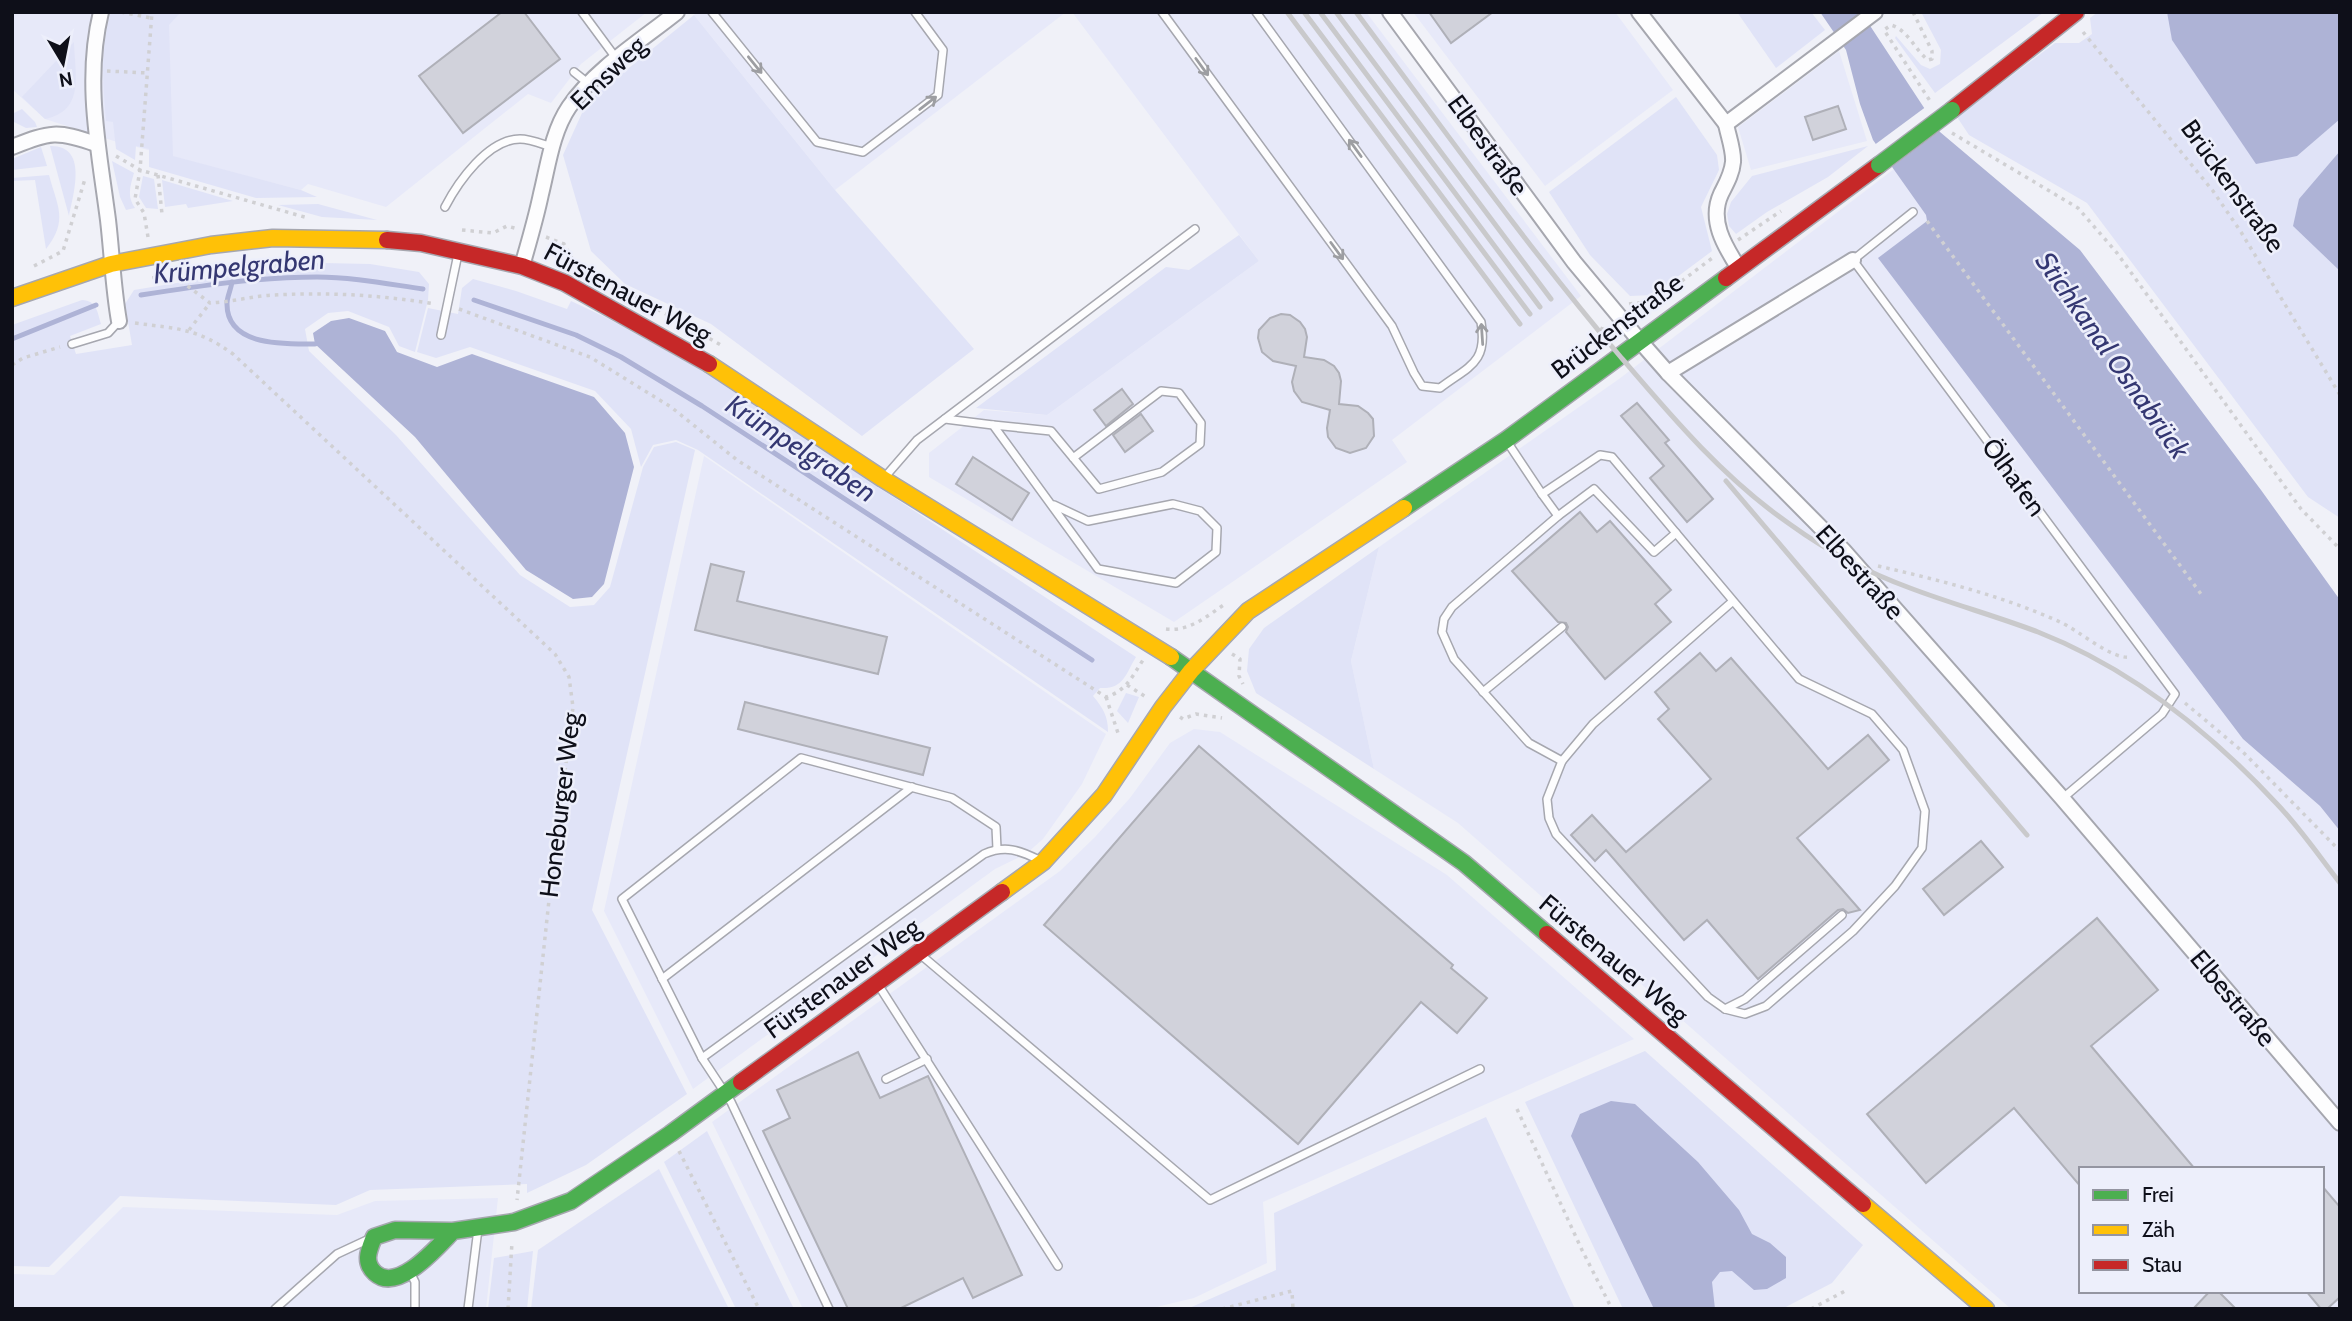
<svg xmlns="http://www.w3.org/2000/svg" width="2352" height="1321" font-family="Cabin,sans-serif">
<style>
.built{fill:#e7e9f9;fill-rule:evenodd}
.green{fill:#e0e3f7}
.water{fill:#aeb3d6}
.pier{fill:#f0f1f8}
.lines{fill:none;stroke-linecap:round;stroke-linejoin:round}
.stream{stroke:#aeb3d6;stroke-width:5}
.building{fill:#d1d2db;stroke:#afb0b8;stroke-width:2}
.lane-casing{stroke:#a6a7af;stroke-width:10}
.street-casing{stroke:#a6a7af;stroke-width:18}
.fast-casing{stroke:#a6a7af;stroke-width:19}
.slow-casing{stroke:#a6a7af;stroke-width:19}
.jam-casing{stroke:#a6a7af;stroke-width:19}
.path{stroke:#d0d0d3;stroke-width:3.5;stroke-dasharray:3.5 5;stroke-linecap:butt}
.lane{stroke:#fdfdfe;stroke-width:7}
.street{stroke:#fdfdfe;stroke-width:14}
.fast{stroke:#4caf50;stroke-width:16}
.slow{stroke:#ffc107;stroke-width:16}
.jam{stroke:#c62828;stroke-width:16}
.rail{stroke:#c9c9cb;stroke-width:5}
.fast-bridge-casing{stroke:#a6a7af;stroke-width:19;stroke-linecap:butt}
.fast-bridge{stroke:#4caf50;stroke-width:16}
.oneway{stroke:#9d9ea2}
.labels{text-anchor:middle;dominant-baseline:central;stroke-width:5;stroke-linejoin:round;paint-order:stroke}
.street-label{font-size:26px;fill:#0e0f19;stroke:#edeffb}
.water-label{font-size:28px;font-style:italic;fill:#343772;stroke:#edeffb}
</style>
<rect width="100%" height="100%" fill="#f0f1f8"/>
<g class="built">
<polygon points="12,12 647,12 581,64 551,103 528,94 386,207 308,184 301,190 114,141 45,119 12,89"/>
<polygon points="697,12 1066,12 835,190 694,15"/>
<polygon points="1072,12 1366,12 1581,296 1392,440 1407,462 1174,622 929,477 929,453 984,410 1047,415 1259,261"/>
<polygon points="1413,12 1615,12 1673,90 1545,186"/>
<polygon points="1839,51 1867,141 1751,170 1738,127"/>
<path d="M1894,169L1926,215L1927,221L1879,258L2243,739L2320,806L2340,831V1309H2011L1458,823L1374,769L1351,661L1379,547L1619,379ZM2081,1169H2322V1291H2081Z"/>
<polygon points="704,456 1106,734 1082,784 1043,839 1026,854 995,869 693,1089 604,911"/>
<polygon points="1194,729 1220,732 1447,875 1634,1039 1263,1202 1267,1263 1194,1298 1148,1309 803,1309 712,1122 1060,871 1095,837 1130,798 1170,743"/>
<polygon points="498,1198 486,1309 12,1309 12,1274 54,1275 123,1207 337,1215 375,1201"/>
</g>
<g class="green">
<path d="M111,12H181L169,25L173,156L301,190L317,197L256,198L149,167V149L136,146L135,160L116,149L113,122L106,121C103,84 100,49 111,12Z"/>
<polygon points="1737,12 1811,12 1825,30 1776,68"/>
<polygon points="1921,12 2044,12 1935,93 1895,38 1896,36 1921,65 1930,69 1940,64 1941,50"/>
<polygon points="2098,12 2340,12 2340,518 2308,497 2087,203 1969,135 1957,117 2055,43 2079,43 2092,34 2090,18"/>
<polygon points="694,15 835,190 974,349 862,436 711,324 625,284 591,251 563,155 587,102"/>
<path d="M74,42C75,75 85,111 45,119L22,97Z"/>
<polygon points="1676,97 1717,155 1719,170 1701,207 1712,251 1653,295 1630,296 1590,255 1549,192"/>
<polygon points="22,109 35,122 37,127 26,128 12,121 12,114"/>
<path d="M50,146C88,145 74,192 69,216Z"/>
<polygon points="1868,146 1828,177 1767,212 1736,234 1729,226 1727,214 1731,202 1752,176"/>
<polygon points="41,147 47,166 12,170 12,159"/>
<path d="M112,161L134,173C130,187 127,196 135,208L126,210L120,197Z"/>
<path d="M49,175C57,206 69,220 46,249L35,180L12,181V178Z"/>
<polygon points="143,176 154,179 158,209 146,208 139,197"/>
<polygon points="162,180 233,201 188,208 186,204 165,207"/>
<polygon points="318,204 377,220 322,217 278,205"/>
<polygon points="1239,235 1259,261 1047,415 976,408 1166,267 1189,270"/>
<path d="M323,263L370,264L419,272L429,284L428,300L415,352L399,346L389,327L348,311L328,313L305,329L309,351L396,435L520,575L570,607L594,605L610,587L643,467L654,447L676,442L695,450L592,910L687,1094L586,1165L527,1193V1184L370,1190L336,1205L120,1196L49,1267L12,1266V325L82,300C97,301 97,311 101,324L70,336L76,354L132,345L125,304L134,290L249,271L271,264Z"/>
<path d="M473,279L516,291L567,309L571,301L607,318L696,367L1136,657C1125,675 1124,689 1100,688L1093,696C1103,708 1108,716 1108,732L698,450L676,440L653,445L641,467L631,429L595,391L470,347L436,358L417,352L428,308L458,314L462,288Z"/>
<polygon points="1379,547 1351,661 1374,769 1256,693 1247,671 1249,649 1264,628"/>
<polygon points="1126,693 1139,697 1128,723 1117,711"/>
<polygon points="1645,1051 1863,1245 1832,1283 1782,1309 1623,1309 1525,1102"/>
<polygon points="1486,1117 1575,1309 1187,1309 1276,1270 1274,1213"/>
<polygon points="707,1131 794,1309 736,1309 664,1162"/>
<polygon points="659,1169 729,1309 531,1309 538,1250"/>
<polygon points="533,1251 527,1309 488,1309 494,1258"/>
</g>
<g class="water">
<polygon points="1820,12 1861,12 1940,132 2080,250 2261,490 2340,600 2340,831 2320,806 2243,739 1878,258 1927,221 1926,215 1873,140 1860,104 1846,50"/>
<polygon points="2167,12 2340,12 2340,119 2297,156 2256,164 2172,40"/>
<polygon points="2340,151 2340,271 2293,226 2299,199"/>
<polygon points="349,318 385,331 397,352 437,367 472,354 594,397 625,433 634,467 604,584 592,597 573,599 526,570 415,437 315,344 313,333 331,321"/>
<polygon points="1611,1101 1635,1104 1698,1162 1739,1210 1752,1234 1770,1243 1786,1257 1786,1278 1767,1289 1754,1290 1732,1271 1720,1272 1712,1282 1715,1309 1654,1309 1571,1136 1580,1114"/>
</g>
<polygon class="pier" points="1927,106 1942,129 1889,169 1873,146"/>
<g class="lines">
<g class="stream">
<path d="M232,282C231,289 227,297 227,303C226,347 285,344 315,344"/>
<path d="M141,295C199,286 258,277 317,277C352,277 388,284 423,289"/>
<polyline points="474,300 576,335 621,357 702,406 1092,660"/>
<polyline points="12,339 96,305"/>
</g>
</g>
<g class="building">
<polygon points="502,12 524,12 560,59 463,133 419,76"/>
<polygon points="1429,12 1493,12 1451,43"/>
<polygon points="1838,106 1846,129 1813,140 1805,117"/>
<polygon points="1281,314 1290,315 1300,322 1305,329 1307,337 1304,357 1324,360 1334,366 1339,373 1341,381 1339,404 1358,406 1368,413 1373,419 1374,436 1366,448 1350,453 1336,448 1328,437 1327,428 1330,410 1302,402 1294,391 1292,382 1296,366 1273,361 1262,352 1258,338 1259,330 1270,318"/>
<polygon points="1122,389 1133,404 1106,426 1094,410"/>
<polygon points="1637,403 1669,440 1665,443 1713,499 1687,522 1650,478 1664,466 1621,416"/>
<polygon points="1141,414 1153,431 1125,452 1113,435"/>
<polygon points="973,457 1029,493 1012,520 956,484"/>
<polygon points="1580,512 1597,532 1610,521 1671,590 1655,604 1671,622 1605,679 1566,632 1568,627 1566,623 1558,622 1512,571"/>
<polygon points="711,564 744,572 737,601 887,637 878,674 695,630"/>
<polygon points="1700,653 1716,671 1731,658 1828,769 1868,735 1889,760 1797,838 1860,910 1848,913 1843,909 1838,910 1758,979 1707,920 1684,940 1606,850 1595,861 1571,835 1592,815 1626,852 1711,779 1658,719 1669,709 1655,692"/>
<polygon points="745,702 930,748 923,775 738,729"/>
<polygon points="1199,746 1453,965 1451,968 1487,998 1457,1033 1421,1002 1298,1144 1044,925"/>
<polygon points="1981,841 2003,867 1944,915 1923,889"/>
<polygon points="2097,918 2158,990 2091,1046 2195,1169 2081,1169 2081,1187 2014,1108 1926,1183 1867,1114"/>
<polygon points="858,1052 880,1098 928,1076 1022,1275 973,1298 963,1278 899,1309 848,1309 763,1131 790,1118 777,1090"/>
<polygon points="2322,1186 2340,1207 2340,1297 2327,1309 2321,1309 2306,1291 2322,1291"/>
<polygon points="2210,1291 2218,1291 2236,1309 2193,1309"/>
</g>
<g class="lines">
<defs>
<g id="lane">
<polyline points="582,12 616,58"/>
<polyline points="712,12 817,142 863,152 938,95 943,50 915,12"/>
<path d="M1162,12L1392,326L1414,373L1422,386L1440,388C1469,366 1488,363 1481,322L1256,12"/>
<polyline points="574,72 589,84"/>
<path d="M445,207C458,182 488,139 520,139C530,139 542,144 552,147"/>
<polyline points="1913,212 1853,260 2175,694 2162,714 2063,798"/>
<polyline points="441,335 458,254"/>
<polyline points="72,344 108,333 119,321"/>
<polyline points="945,419 993,425 1098,569 1176,583 1216,552 1217,528 1200,511 1173,504 1088,521 1054,505"/>
<polyline points="993,425 1051,431 1099,489 1162,472 1200,444 1201,423 1179,393 1161,391 1073,458"/>
<polyline points="1508,443 1542,494 1600,455 1612,457 1799,679 1872,714 1903,750 1925,811 1922,848 1895,886 1853,931 1766,1006 1745,1014 1725,1009 1708,997 1556,834 1549,818 1547,799 1562,761 1593,724 1733,601"/>
<polyline points="884,478 917,440 1195,229"/>
<polyline points="1542,494 1558,516"/>
<polyline points="1483,692 1562,627"/>
<polyline points="1562,761 1529,743 1454,659 1442,632 1444,619 1452,607 1558,516 1594,489 1654,552 1676,533"/>
<polyline points="921,955 1210,1200 1480,1069"/>
<polyline points="662,979 912,787"/>
<polyline points="879,986 1058,1266"/>
<polyline points="1725,1009 1745,999 1842,915"/>
<path d="M702,1058L984,854C1005,845 1019,850 1039,860"/>
<polyline points="886,1079 927,1059"/>
<polyline points="410,1272 415,1282 415,1309"/>
<polyline points="275,1309 337,1254 367,1240"/>
<polyline points="468,1309 478,1229"/>
<polyline points="829,1309 731,1102 702,1058 622,899 801,758 952,798 996,827 997,849"/>
</g>
<g id="street">
<path d="M101,12C84,81 99,150 108,220C112,254 113,287 119,321"/>
<polyline points="1390,12 1574,262 1639,340 1668,373 1843,550 2062,798 2340,1123"/>
<polyline points="1639,12 1726,124 1875,12"/>
<path d="M1726,124C1728,135 1734,151 1733,162C1732,174 1726,184 1721,194C1709,220 1724,245 1738,267"/>
<path d="M12,147C51,132 56,130 96,144"/>
<path d="M522,266C529,242 536,218 541,194C548,166 552,132 569,107C594,70 642,40 677,12"/>
<polyline points="1668,373 1853,260"/>
</g>
<g id="fast">
<polyline points="1404,508 1506,440 1726,278"/>
<polyline points="1171,657 1464,863 1547,934"/>
<path d="M453,1231C438,1246 398,1294 375,1273C363,1262 369,1250 374,1237L395,1230L453,1231L514,1222L571,1201L670,1134L741,1082"/>
</g>
<g id="slow">
<polyline points="12,298 111,264 211,245 273,238 387,240"/>
<polyline points="709,364 883,479 1171,657"/>
<polyline points="1002,892 1043,862 1104,795 1163,707 1191,671 1248,611 1404,508"/>
<polyline points="1863,1204 1986,1309"/>
</g>
<g id="jam">
<polyline points="1952,110 2076,12"/>
<polyline points="387,240 421,243 522,266 565,283 709,364"/>
<polyline points="1726,278 1879,165"/>
<polyline points="1547,934 1863,1204"/>
<polyline points="741,1082 1002,892"/>
</g>
</defs>
<use href="#lane" class="lane-casing"/>
<use href="#street" class="street-casing"/>
<use href="#fast" class="fast-casing"/>
<use href="#slow" class="slow-casing"/>
<use href="#jam" class="jam-casing"/>
<g class="path">
<polyline points="121,12 151,18"/>
<path d="M1913,12L1932,51V59L1928,60C1915,50 1908,30 1891,25L1884,30L1932,104"/>
<polyline points="2083,32 2213,191 2241,232 2340,395"/>
<polyline points="107,71 147,73"/>
<polyline points="1952,133 2078,208 2117,253 2301,509 2340,549"/>
<polyline points="116,156 140,170 308,218"/>
<polyline points="158,175 162,214"/>
<polyline points="1927,221 2201,594"/>
<polyline points="462,230 493,233 507,226 518,229"/>
<polyline points="148,237 144,213 135,199 140,170 152,12"/>
<polyline points="546,237 564,244 574,262 721,345"/>
<polyline points="1738,240 1781,211"/>
<polyline points="34,266 63,251 85,179"/>
<path d="M154,276V278L180,275L181,281L210,303C231,302 253,296 274,295C328,292 381,295 435,304"/>
<polyline points="1629,304 1655,301 1715,256"/>
<path d="M459,309L590,357L671,407L737,460L1106,697C1126,691 1132,677 1143,660"/>
<path d="M135,323C178,329 197,328 233,354L555,654L569,677L573,707L549,900L517,1200"/>
<polyline points="189,330 210,303"/>
<polyline points="1599,347 1600,333 1604,324"/>
<polyline points="12,365 23,358 60,347"/>
<path d="M1878,566C1939,580 2003,596 2060,622C2079,630 2112,661 2132,657"/>
<path d="M1166,629C1189,632 1207,616 1225,604"/>
<polyline points="1232,654 1240,659 1239,676 1243,684"/>
<polyline points="1127,685 1146,697"/>
<polyline points="1106,697 1119,736"/>
<polyline points="2185,703 2242,751 2340,851"/>
<polyline points="1180,717 1183,719 1196,714 1222,718"/>
<polyline points="1517,1109 1582,1250 1612,1309"/>
<polyline points="679,1151 759,1309"/>
<polyline points="508,1309 512,1242"/>
<polyline points="1222,1309 1292,1291 1293,1309"/>
<polyline points="1811,1309 1845,1291"/>
</g>
<use href="#lane" class="lane"/>
<use href="#street" class="street"/>
<use href="#fast" class="fast"/>
<use href="#slow" class="slow"/>
<use href="#jam" class="jam"/>
<g class="rail">
<polyline points="1287,12 1520,324"/>
<polyline points="1304,12 1530,314"/>
<polyline points="1320,12 1540,307"/>
<polyline points="1336,12 1551,299"/>
<path d="M1356,12C1442,127 1526,245 1619,355C1671,416 1724,479 1791,525C1827,551 1869,573 1910,588C1952,604 1996,616 2038,632C2130,668 2210,732 2277,804C2300,828 2319,856 2340,883"/>
<polyline points="1726,481 2027,835"/>
</g>
<defs>
<polyline id="fast-bridge" points="1879,165 1952,110"/>
</defs>
<use href="#fast-bridge" class="fast-bridge-casing"/>
<use href="#fast-bridge" class="fast-bridge"/>
</g>
<defs><path id="oneway-shaft" d="M-6 0H5M1.5-3L5.5 0L1.5 3" fill="none" stroke-width="1.6" stroke-linecap="round" stroke-linejoin="round" transform="scale(1.75)"/></defs>
<g class="oneway">
<use href="#oneway-shaft" transform="translate(755 65) rotate(51)"/>
<use href="#oneway-shaft" transform="translate(1202 67) rotate(54)"/>
<use href="#oneway-shaft" transform="translate(928 103) rotate(-38)"/>
<use href="#oneway-shaft" transform="translate(1355 148) rotate(-126)"/>
<use href="#oneway-shaft" transform="translate(1337 251) rotate(54)"/>
<use href="#oneway-shaft" transform="translate(1482 334) rotate(-94)"/>
</g>
<g class="labels">
<g class="street-label">
<text transform="translate(608 73) rotate(-44)">Emsweg</text>
<text transform="translate(1488 145) rotate(54)">Elbestraße</text>
<text transform="translate(2233 186) rotate(54)">Brückenstraße</text>
<text transform="translate(628 293) rotate(28)">Fürstenauer Weg</text>
<text transform="translate(1617 326) rotate(-37)">Brückenstraße</text>
<text transform="translate(2014 477) rotate(54)">Ölhafen</text>
<text transform="translate(1860 572) rotate(48)">Elbestraße</text>
<text transform="translate(560 805) rotate(-83)">Honeburger Weg</text>
<text transform="translate(1614 959) rotate(40)">Fürstenauer Weg</text>
<text transform="translate(842 978) rotate(-36)">Fürstenauer Weg</text>
<text transform="translate(2233 998) rotate(50)">Elbestraße</text>
</g>
<g class="water-label">
<text transform="translate(239 266) rotate(-5)">Krümpelgraben</text>
<text transform="translate(2113 355) rotate(55)">Stichkanal Osnabrück</text>
<text transform="translate(801 448) rotate(33)">Krümpelgraben</text>
</g>
</g>
<rect width="2352" height="1321" fill="none" stroke="#0e0f19" stroke-width="28"/>
<rect x="2079" y="1167" width="245" height="126" fill="#edeffb" stroke="#9495a1" stroke-width="2"/>
<rect x="2093" y="1190" width="35" height="10" fill="#4caf50" stroke="#9495a1" stroke-width="2"/>
<text x="2142" y="1202" font-size="21" fill="#0e0f19">Frei</text>
<rect x="2093" y="1225" width="35" height="10" fill="#ffc107" stroke="#9495a1" stroke-width="2"/>
<text x="2142" y="1237" font-size="21" fill="#0e0f19">Zäh</text>
<rect x="2093" y="1260" width="35" height="10" fill="#c62828" stroke="#9495a1" stroke-width="2"/>
<text x="2142" y="1272" font-size="21" fill="#0e0f19">Stau</text>
<g transform="translate(63 63) rotate(170)" stroke="#edeffb" stroke-width="5" paint-order="stroke">
<path d="M0-5L12 26L0 18L-12 26Z" fill="#0e0f19"/>
<text y="-10" font-size="19" font-weight="bold" text-anchor="middle" fill="#0e0f19">N</text>
</g>
</svg>
